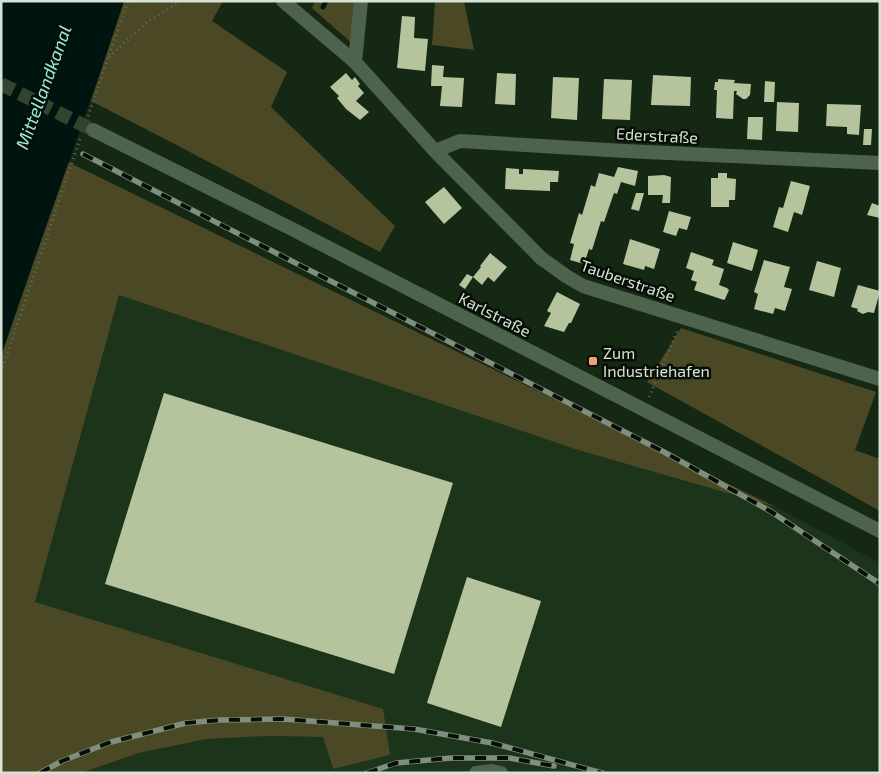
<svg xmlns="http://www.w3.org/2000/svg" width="881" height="774" font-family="'Exo 2',sans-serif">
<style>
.built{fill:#1c341a}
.green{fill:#4b4825}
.water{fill:#001410}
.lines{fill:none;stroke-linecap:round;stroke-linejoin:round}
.stream{stroke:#001410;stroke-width:5}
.building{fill:#b6c49e}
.tertiary-tunnel{stroke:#324430;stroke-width:14;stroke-dasharray:14 7;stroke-linecap:butt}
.path{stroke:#60705e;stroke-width:3;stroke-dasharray:1 4;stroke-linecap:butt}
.minor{stroke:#4e634c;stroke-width:14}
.tertiary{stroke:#4e634c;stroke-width:14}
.rail-casing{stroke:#7f8e7d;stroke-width:5.5}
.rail{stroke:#060e06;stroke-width:4;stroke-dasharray:11;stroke-linecap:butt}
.poi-dot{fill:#f0a279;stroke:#060e06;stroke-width:2}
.labels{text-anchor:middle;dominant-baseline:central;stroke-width:5;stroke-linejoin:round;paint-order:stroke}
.street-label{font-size:16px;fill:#d7e3d6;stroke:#060e06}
.poi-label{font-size:16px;fill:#d7e3d6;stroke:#060e06;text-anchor:start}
.water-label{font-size:18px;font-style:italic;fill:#97ead9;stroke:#060e06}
</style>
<rect width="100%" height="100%" fill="#152813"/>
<polygon class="built" points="119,295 578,450 776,507 880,563 880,773 81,773 139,753 206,739 268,736 324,737 332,769 390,755 35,602"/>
<g class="green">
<polygon points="124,1 223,1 212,21 287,72 271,107 395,226 380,252 167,140 91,101"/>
<polygon points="315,1 358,1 354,45 312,8"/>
<polygon points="435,1 464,1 474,50 432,45"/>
<polygon points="68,162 776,507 578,450 119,295 35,602 383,709 390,755 333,769 323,737 268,736 206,739 139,753 81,773 1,773 1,356"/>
<polygon points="681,328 876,392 855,450 880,459 880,511 647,382"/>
</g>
<path class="water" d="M1,1H124C85,120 41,238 1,356Z"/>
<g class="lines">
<polyline class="stream" points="323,7 326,1"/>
</g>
<g class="building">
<polygon points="402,16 415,17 414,38 428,39 425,71 397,68"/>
<polygon points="432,65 444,66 443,77 464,78 462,107 440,106 442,86 431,86"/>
<polygon points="346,73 352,80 355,77 360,84 358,86 364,93 356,101 369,112 360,120 346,109 337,98 339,96 330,87"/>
<polygon points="497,73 516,74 515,105 495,104"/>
<polygon points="653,75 691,77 690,106 651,105"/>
<polygon points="553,77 579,78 577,120 551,118"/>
<polygon points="604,79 632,80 630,120 602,119"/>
<polygon points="718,79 735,80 734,83 751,84 750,95 746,99 743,99 736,94 737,91 734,91 733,119 716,118 717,90 714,90 715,82 718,82"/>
<polygon points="765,81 775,82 774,102 764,102"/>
<polygon points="777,102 799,103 798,132 776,131"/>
<polygon points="827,104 861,105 859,135 847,134 847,127 826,126"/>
<polygon points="748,117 763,117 762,140 747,139"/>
<polygon points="864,129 872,129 871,145 863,145"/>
<polygon points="618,167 638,171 635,186 621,182 617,194 614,193 604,222 601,221 592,250 589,249 584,264 570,260 574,244 570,243 579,213 582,215 591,185 595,187 599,173 614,177"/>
<polygon points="506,168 519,169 519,174 523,174 523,169 559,171 558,182 550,182 550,191 505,189"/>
<polygon points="718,173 727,173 727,178 736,179 735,200 729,200 729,207 711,207 711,178 718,178"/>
<polygon points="664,175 671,177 670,203 662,203 663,195 648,195 648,176"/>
<polygon points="791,181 810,186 802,215 794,212 788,232 773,227 779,207 783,208"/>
<polygon points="444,187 462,208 444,224 425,202"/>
<polygon points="636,193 644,193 639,211 631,209"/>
<polygon points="872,203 880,206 880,218 867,215"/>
<polygon points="669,211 691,217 687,230 679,228 676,236 663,232"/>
<polygon points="630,239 660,249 654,269 645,266 644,270 623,264"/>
<polygon points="733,242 758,250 752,271 727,263"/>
<polygon points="691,252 714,260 712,265 724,269 719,285 727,288 729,290 725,299 724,300 694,290 697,282 691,280 694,271 686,268"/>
<polygon points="490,253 507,267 494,282 488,277 482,285 473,277 481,267 480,266"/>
<polygon points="764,260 790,267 784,287 792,289 785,311 775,308 773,314 754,309 758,294 754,292"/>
<polygon points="817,261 841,268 834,297 809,290"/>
<polygon points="467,274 473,277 465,289 459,285"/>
<polygon points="858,285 880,291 874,313 868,312 863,314 857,311 858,309 851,307"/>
<polygon points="557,292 580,304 571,323 569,323 564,332 544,326 551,313 547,311"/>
<polygon points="164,393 453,483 394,674 105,584"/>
<polygon points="467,577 541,601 501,727 427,703"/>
</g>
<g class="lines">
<polyline class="tertiary-tunnel" points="1,84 93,130"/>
<g class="path">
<polyline points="109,57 146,23 181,1"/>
<polyline points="88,116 128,1"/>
<polyline points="1,372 81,136"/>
<polyline points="649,397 678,330"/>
</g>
<g class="minor">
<polyline points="283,1 355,62 435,151 541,258 566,276 583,286 880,379"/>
<polyline points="355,62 361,1"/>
<polyline points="435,151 460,141 625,151 880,163"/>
<polyline points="476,773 492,771 501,773"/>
</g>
<polyline class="tertiary" points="93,130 292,229 880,531"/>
<defs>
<g id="rail">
<polyline points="83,154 664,452 770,511 880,584"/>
<polyline points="40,773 62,761 111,742 186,723 220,720 283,719 414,729 492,743 602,773"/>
<polyline points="367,773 396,763 451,758 509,758 554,766"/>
</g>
</defs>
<use href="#rail" class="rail-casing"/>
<use href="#rail" class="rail"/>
</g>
<rect class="poi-dot" x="588" y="356" width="10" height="10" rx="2.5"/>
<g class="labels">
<g class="street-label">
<text transform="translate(657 135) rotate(3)">Ederstraße</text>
<text transform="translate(628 280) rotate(19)">Tauberstraße</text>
<text transform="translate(495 314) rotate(27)">Karlstraße</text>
</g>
<g class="poi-label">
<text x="603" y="352">Zum<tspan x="603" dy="18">Industriehafen</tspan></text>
</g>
<g class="water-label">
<text transform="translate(43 87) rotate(-70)">Mittellandkanal</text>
</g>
</g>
<rect width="881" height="774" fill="none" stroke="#d7e3d6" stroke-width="5"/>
</svg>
